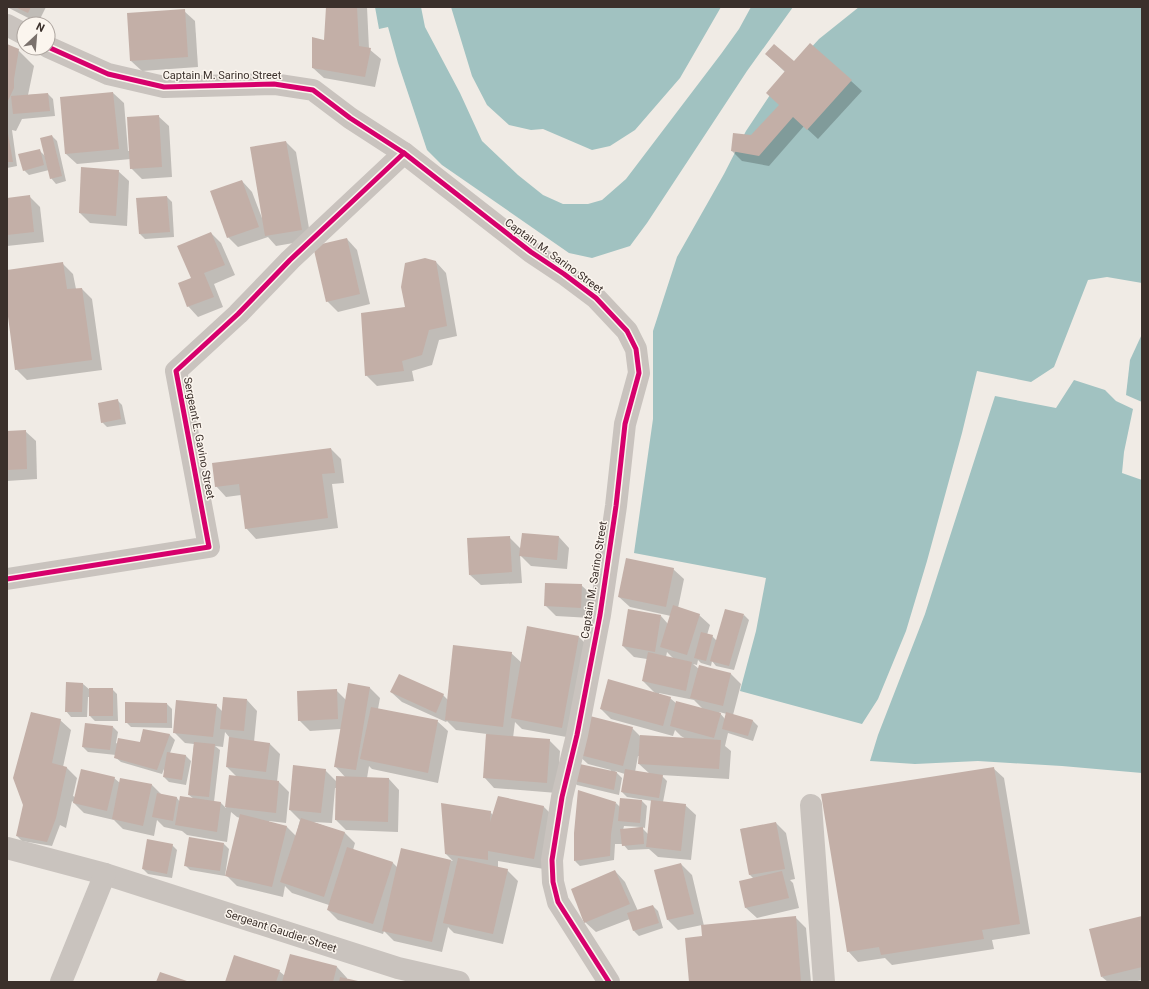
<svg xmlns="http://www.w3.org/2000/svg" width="1149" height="989" font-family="Roboto,sans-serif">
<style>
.water{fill:#a1c2c1}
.shadow{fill:#0003;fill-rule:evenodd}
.building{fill:#c3afa7}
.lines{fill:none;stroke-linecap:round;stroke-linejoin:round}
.minor{stroke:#c9c3be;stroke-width:22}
.tertiary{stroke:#c9c3be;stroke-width:22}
.cycleway-casing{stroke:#fbf5ee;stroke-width:8}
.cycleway{stroke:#d6006c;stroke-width:5}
.labels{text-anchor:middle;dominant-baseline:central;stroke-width:3;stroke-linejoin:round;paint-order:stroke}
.street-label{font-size:11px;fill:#3b302b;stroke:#fbf5ee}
</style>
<rect width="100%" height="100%" fill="#f0ebe5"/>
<g class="water">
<polygon points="375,7 421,7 425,27 460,93 482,141 518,175 543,195 563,204 588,204 602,200 626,179 721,54 739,29 751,7 793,7 747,71 647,223 630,246 592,258 569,253 442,165 427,150 398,63 388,27 379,29"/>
<polygon points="451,7 721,7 680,78 635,130 610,146 592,150 543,129 531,130 509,125 487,105 472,76"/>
<polygon points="859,7 1142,7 1142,283 1107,277 1088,280 1054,367 1031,382 977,371 962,433 927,561 906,631 878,699 862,724 740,691 756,631 766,578 634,553 653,419 653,331 677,257 724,174 746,131 776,86 819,39"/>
<polygon points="1142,334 1142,402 1126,395 1130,360"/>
<polygon points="1074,380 1105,390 1116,401 1133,409 1124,452 1122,473 1142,480 1142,773 1062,766 978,761 915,764 870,761 878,735 925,614 995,396 1056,408"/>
</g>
<g class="shadow">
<polygon points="7,7 46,7 38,23"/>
<polygon points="327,7 367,7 369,49 381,59 375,87 324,78 313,68 325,41"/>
<polygon points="184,11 195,21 198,67 142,71 131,61"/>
<polygon points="7,45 18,50 34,66 28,95 48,94 53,99 55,116 22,119 16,131 12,130 17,166 7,168"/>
<polygon points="766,54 851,81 862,91 818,139 804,126 769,166 742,161 732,151 752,136 780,105 785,72"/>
<polygon points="113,93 124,103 128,151 130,151 158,116 169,126 172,177 142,179 131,168 131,159 77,164 66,154 61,98"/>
<polygon points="52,136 57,141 66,181 56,184 51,178 49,170 29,175 24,170 39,150 45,156"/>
<polygon points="286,142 296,152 311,240 276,246 268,237 238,247 228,237 242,181 252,192 262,218 263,218"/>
<polygon points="118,171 129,181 127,226 90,223 80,213"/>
<polygon points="30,197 40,207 44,242 7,246 7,199"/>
<polygon points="167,197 172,202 174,237 145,239 140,234"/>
<polygon points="211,233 221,243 235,275 214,284 223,307 198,317 188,306 193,278"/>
<polygon points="347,239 357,250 370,304 338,312 327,301"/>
<polygon points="436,262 446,273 457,336 439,340 432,365 412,371 414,381 377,386 366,375 406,308"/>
<polygon points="63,264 73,274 76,289 82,289 92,299 102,370 27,380 16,369 7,302 7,271"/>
<polygon points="117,400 122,405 126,424 107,427 102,422"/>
<polygon points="25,431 36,441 37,479 7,481 7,432"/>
<polygon points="331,449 341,459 344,483 332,484 338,528 256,539 246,528 241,495 226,497 216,486"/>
<polygon points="509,537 521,549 559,537 569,548 567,569 531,566 520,555 522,583 481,585 470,575"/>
<path d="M673,569L684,579L678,608L699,615L710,625L707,635L712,636L717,641L744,615L749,620L734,670L716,666L712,661L711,666L701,663L698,660L697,665L693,664L699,669L731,674L741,684L733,715L753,721L758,726L753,741L728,733L725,746L731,751L729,779L661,775L667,781L663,802L685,805L696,815L691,860L658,857L649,849L628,850L623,844H615L614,860L580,866L575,861L616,803L620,807L642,801L647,806L645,828L641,827L649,835L652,801L627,797L622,792L625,774L615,771L622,778L619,795L577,785L572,780L610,772L611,770L588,764L577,754L632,728L640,736L686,739L681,736L675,730L673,736L611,719L601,709L655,693L643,681L647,659L634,657L623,646L661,616L668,624L671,616L630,607L619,597ZM667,652L673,658L666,657ZM659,693L694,700L703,709L677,704L670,698L659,694ZM719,712L727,714L725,719ZM638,756H640L639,764L650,774L635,772ZM624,826L641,827L623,830Z"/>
<polygon points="581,585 592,595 591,618 556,616 545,605"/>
<polygon points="579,637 589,647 572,738 522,729 515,722 513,738 549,740 560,751 557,793 494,788 484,777 487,734 456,730 447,721 446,722 402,702 391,692 443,695 448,700 511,653 522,663"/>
<polygon points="67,683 83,684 90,690 112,689 117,694 118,721 95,721 90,716 90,697 88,697 87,717 71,717 66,711"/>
<path d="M369,687L380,698L378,709L437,721L448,731L438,783L372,769L369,766L367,778L389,779L399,790L398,832L346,830L336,820L337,788H335L332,823L313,822L345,833L355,843L353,850L393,863L398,868L402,850L453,861L446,854L490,812L493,815L544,807L554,817L544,869L498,861V868L507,870L518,881L503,944L454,933L448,927L442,952L394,941L384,931L383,934L338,920L328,910L329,905L292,893L285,886L283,897L237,886L226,875L240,818L237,817L231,812L227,842L187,835L182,831L164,827L157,820L154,836L123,829L114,820L84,813L72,801L66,828L60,825L52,846L22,841L17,836L60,720L71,730L63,767L67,768L77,778L73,796L75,797L114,778L120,783L121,779L152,785L162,795L177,798L180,802L194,799L189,795L194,744L185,743L174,732L216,705L223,712L247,700L257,711L254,742L270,744L280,754L277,782H279L289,792L286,823L269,821V823L287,827L296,836L300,820L290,810L325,770L337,782L346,778L335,766L341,729L310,731L299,720L336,690L346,700ZM225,732L230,738L227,767L237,777L230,776L226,808L221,803L214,802L220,750L215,746L223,747Z"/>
<polygon points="167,704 172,709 172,728 131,727 126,722"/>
<polygon points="113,727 118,732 116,743 118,744 140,743 144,730 170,735 175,740 170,753 186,756 191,761 186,785 169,782 164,777 164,769 162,774 121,762 115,757 116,755 88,752 83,747"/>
<polygon points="993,768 1004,778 1030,934 992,940 994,949 892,965 885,958 858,962 848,951"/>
<polygon points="776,823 786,833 795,879 790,880 793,883 799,908 757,918 746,908 754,879 750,875 741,829"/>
<polygon points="224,844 229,849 225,876 190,870 185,865"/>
<polygon points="172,845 177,850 172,878 148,874 143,869"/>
<polygon points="681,864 692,875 704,926 795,917 806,928 811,982 690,982 703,937 702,925 678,930 668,920"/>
<polygon points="615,871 625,882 638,911 653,906 658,911 663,928 639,936 634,931 630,919 596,932 585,922"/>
<polygon points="1142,917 1142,980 1133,982 1108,982 1102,977"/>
<polygon points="337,967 347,978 347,979 356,982 226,982 279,971 285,976"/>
</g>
<g class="building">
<polygon points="15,7 31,7 28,13"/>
<polygon points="326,7 357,7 359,46 371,48 365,77 312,68 312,37 324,40"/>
<polygon points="185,9 188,57 130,61 127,13"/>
<polygon points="810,43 852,80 807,130 793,117 759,156 731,151 733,133 751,135 779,105 766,93 785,71 765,54 774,44 794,61"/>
<polygon points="7,44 19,49 14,79 14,88 7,103"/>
<polygon points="113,92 119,149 65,154 60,97"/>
<polygon points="48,93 50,111 13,114 11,96"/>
<polygon points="159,115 162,167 130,169 127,117"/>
<polygon points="7,128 13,162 7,162"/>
<polygon points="52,135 62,176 50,179 40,138"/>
<polygon points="286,141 302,230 265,236 250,147"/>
<polygon points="40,149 44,165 23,171 18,154"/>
<polygon points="81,167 119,170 116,216 79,213"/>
<polygon points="242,180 259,227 227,238 210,191"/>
<polygon points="30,195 34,232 7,235 7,198"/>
<polygon points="167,196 170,232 139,234 136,198"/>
<polygon points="211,232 225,265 204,273 214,297 187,307 178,283 191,278 177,246"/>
<polygon points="347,238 360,294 326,302 313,246"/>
<polygon points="425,258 436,261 447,326 429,330 422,355 402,361 404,371 365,376 361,313 405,307 401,287 405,263"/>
<polygon points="63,262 67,289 82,288 92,360 15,370 7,309 7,270"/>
<polygon points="118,399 121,419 101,423 98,403"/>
<polygon points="26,430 27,469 7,470 7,431"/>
<polygon points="331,448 335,473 322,474 328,518 245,529 239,484 215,487 212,463"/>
<polygon points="522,533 559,536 557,560 519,556"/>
<polygon points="510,536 512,572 469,575 467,538"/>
<polygon points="626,558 674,568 666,607 618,597"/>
<polygon points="545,583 582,584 581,608 544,606"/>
<polygon points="673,605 700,614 687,655 660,647"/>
<polygon points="628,609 661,615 655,652 622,646"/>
<polygon points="725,609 744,614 729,666 710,661"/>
<polygon points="527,626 579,636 562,728 511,718"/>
<polygon points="701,632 713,635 706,661 694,658"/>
<polygon points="453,645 512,652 503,727 445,720"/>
<polygon points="648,652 692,662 686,691 642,681"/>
<polygon points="699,665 731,673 723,706 690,698"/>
<polygon points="399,674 444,694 436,713 390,692"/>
<polygon points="608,679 671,697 663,726 600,709"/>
<polygon points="66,682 83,683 82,712 65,712"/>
<polygon points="348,683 370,687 356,770 334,767"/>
<rect x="89" y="688" width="24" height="28"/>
<polygon points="337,689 338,719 298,721 297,691"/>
<polygon points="223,697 247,699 244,731 220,729"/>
<polygon points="176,700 217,704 213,737 173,733"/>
<polygon points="676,701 721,713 714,738 670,726"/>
<polygon points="125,702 167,703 167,723 125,723"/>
<polygon points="371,707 438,720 428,773 360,759"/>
<polygon points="31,712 61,719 52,763 67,767 56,818 47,842 16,836 23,805 13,778"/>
<polygon points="726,712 753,720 748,736 722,729"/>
<polygon points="586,715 633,727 623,766 576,754"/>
<polygon points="85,723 113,726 110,750 82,747"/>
<polygon points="143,729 170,734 157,770 114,758 118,738 140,742"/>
<polygon points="486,734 550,739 547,783 483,778"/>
<polygon points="640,735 721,740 719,769 638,764"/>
<polygon points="229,737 270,743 266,772 226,767"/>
<polygon points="194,742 215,744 209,797 188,795"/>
<polygon points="167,752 186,755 182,780 163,777"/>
<polygon points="575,763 617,772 614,790 571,780"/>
<polygon points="293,765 326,769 321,813 289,810"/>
<polygon points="994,767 1020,924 982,930 984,939 881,955 879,947 847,952 821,794"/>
<polygon points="81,769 115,777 107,811 73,803"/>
<polygon points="625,769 663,775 659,798 621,792"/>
<polygon points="229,775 279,781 276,813 225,807"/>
<polygon points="336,776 389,778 388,822 335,820"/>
<polygon points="120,778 152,784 143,826 112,819"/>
<polygon points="578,790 616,802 611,834 610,856 574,861 574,833"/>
<polygon points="157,793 177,797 173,821 152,817"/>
<polygon points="180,796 221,802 217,832 175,825"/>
<polygon points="498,796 544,806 534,859 488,851 488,860 445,854 441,803 491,811 490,822"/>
<polygon points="620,798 642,800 640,823 618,821"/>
<polygon points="651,800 686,804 681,851 646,847"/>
<polygon points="240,814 287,826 272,887 225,876"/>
<polygon points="301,818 345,832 324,897 280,882"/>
<polygon points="776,822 785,869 749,875 740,829"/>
<polygon points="643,827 644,844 622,846 620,829"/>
<polygon points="189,837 224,843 220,871 184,866"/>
<polygon points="147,839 173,844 167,874 142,869"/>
<polygon points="347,847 393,862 373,924 327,910"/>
<polygon points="401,848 451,860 432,942 382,931"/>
<polygon points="458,858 508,869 493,934 443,923"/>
<polygon points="681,863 694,914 667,920 654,870"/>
<polygon points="615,870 630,904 584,923 571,889"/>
<polygon points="782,871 789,898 745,908 739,881"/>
<polygon points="653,905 659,923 633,931 627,913"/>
<polygon points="796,916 801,982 689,982 685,938 702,936 701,925"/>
<polygon points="1142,916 1142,967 1101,977 1089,929"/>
<polygon points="290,954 337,966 333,982 282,982"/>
<polygon points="234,955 280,970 276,982 225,982"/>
<polygon points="160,972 190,982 156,982"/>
<polygon points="340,977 358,981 358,982 339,982"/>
</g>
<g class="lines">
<g class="minor">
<polyline points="7,579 209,547 176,371 238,314 290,260 404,153"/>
<polyline points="811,805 824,982"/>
<polyline points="7,848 105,874 398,968 459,982"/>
<polyline points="61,982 105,874"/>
</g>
<g class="tertiary">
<polyline points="7,25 24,34"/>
<polyline points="48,47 108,74 164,87 274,84 313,90 350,118 404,153 531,252 564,274 596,298 627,331 636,349 639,373 625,424 616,506 600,615 577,735 562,797 552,860 553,882 558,902 609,982"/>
</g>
<defs>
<g id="cycleway">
<polyline points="48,47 108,74 164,87 274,84 313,90 350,118 404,153 531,252 564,274 596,298 627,331 636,349 639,373 625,424 616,506 600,615 577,735 562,797 552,860 553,882 558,902 609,982"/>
<polyline points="7,579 209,547 176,371 238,314 290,260 404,153"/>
</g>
</defs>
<use href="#cycleway" class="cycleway-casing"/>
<use href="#cycleway" class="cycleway"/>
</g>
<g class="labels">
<g class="street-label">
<text x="222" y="75">Captain M. Sarino Street</text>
<text transform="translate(554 256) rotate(36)">Captain M. Sarino Street</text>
<text transform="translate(199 438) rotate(79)">Sergeant E. Gavino Street</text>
<text transform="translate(594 580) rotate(-81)">Captain M. Sarino Street</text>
<text transform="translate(281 931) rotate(18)">Sergeant Gaudier Street</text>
</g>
</g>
<rect width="1149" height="989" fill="none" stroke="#3b302b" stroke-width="16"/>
<g transform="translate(36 36) rotate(26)"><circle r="19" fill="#fbf5ee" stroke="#aea6a0"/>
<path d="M0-3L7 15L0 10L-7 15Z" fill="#7a716c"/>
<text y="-6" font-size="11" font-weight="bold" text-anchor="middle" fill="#3b302b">N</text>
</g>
</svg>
